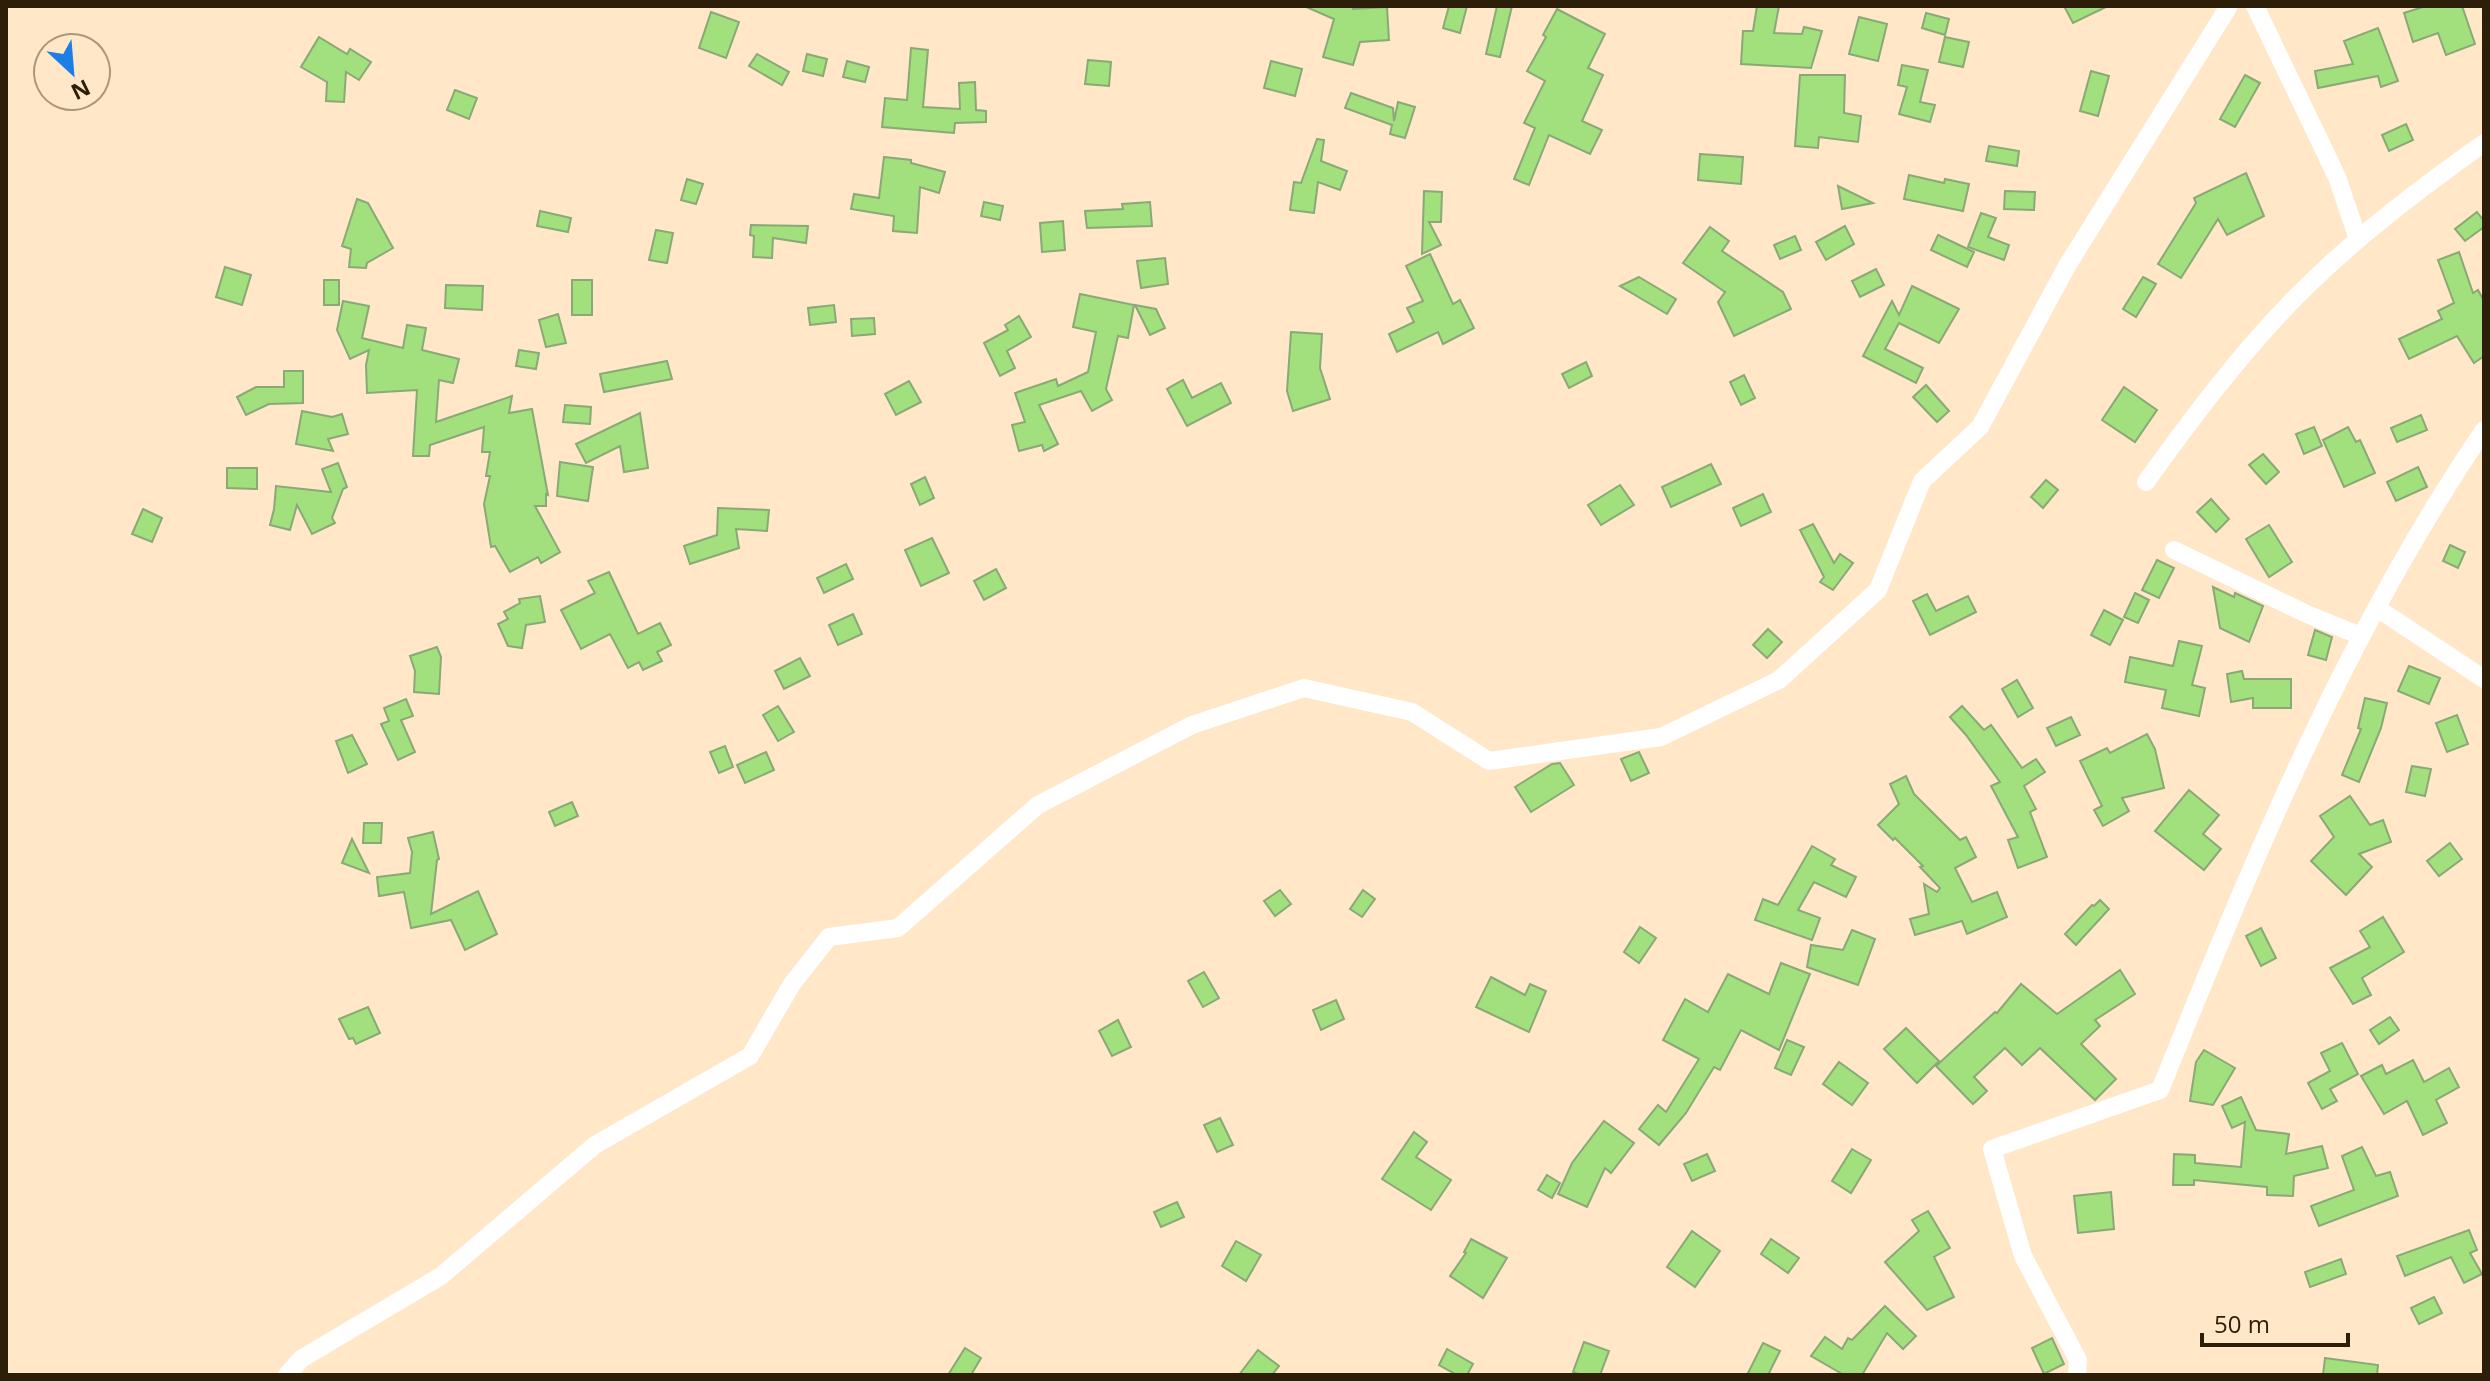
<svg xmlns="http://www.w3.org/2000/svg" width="2490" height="1381" font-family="'Open Sans',sans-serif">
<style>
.building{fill:#a2df7d;stroke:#89a976;stroke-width:2}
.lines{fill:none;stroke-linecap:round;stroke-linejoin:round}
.minor{stroke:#fff;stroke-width:18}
</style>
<rect width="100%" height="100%" fill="#ffe7c8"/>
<g class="building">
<polygon points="1304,6 1354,6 1353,9 1387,7 1389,40 1360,42 1353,65 1323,57 1334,19"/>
<polygon points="1449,6 1467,6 1460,33 1443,28"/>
<polygon points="1497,6 1512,6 1500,57 1486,54"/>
<polygon points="1757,6 1779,6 1774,33 1802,34 1804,27 1822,31 1811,68 1741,64 1743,31 1753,31"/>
<polygon points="2064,6 2108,6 2073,23"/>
<polygon points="2426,6 2462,6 2475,44 2446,55 2438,33 2413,42 2404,13"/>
<polygon points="1557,9 1605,34 1588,68 1603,75 1582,121 1602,130 1590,154 1549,135 1529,185 1514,179 1535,128 1524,123 1545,81 1527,71 1546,37 1543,35"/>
<polygon points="711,12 739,22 726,58 699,48"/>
<polygon points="1926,13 1949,19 1945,35 1922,28"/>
<polygon points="1859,17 1887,24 1878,61 1849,54"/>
<polygon points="2378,28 2398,81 2381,87 2378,76 2318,88 2315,71 2353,64 2344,41"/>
<polygon points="319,37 347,54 350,49 371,62 359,80 346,72 344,102 326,101 327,82 301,67"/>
<polygon points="1945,37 1969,42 1963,67 1939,62"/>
<polygon points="911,48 928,50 923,107 960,109 959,83 975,82 976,110 986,111 986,122 955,123 954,133 882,127 885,98 907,100"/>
<polygon points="757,54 789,72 782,85 749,66"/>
<polygon points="807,54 827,59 823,76 803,71"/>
<polygon points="1088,60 1111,62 1109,86 1085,84"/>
<polygon points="847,61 869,67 865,82 843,77"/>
<polygon points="1271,61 1302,69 1295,96 1264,88"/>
<polygon points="1902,65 1928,70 1920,102 1935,105 1930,122 1899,114 1907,87 1898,85"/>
<polygon points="2091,71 2109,76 2098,116 2080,111"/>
<polygon points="1800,75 1845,75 1844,113 1861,116 1858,142 1819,137 1818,148 1795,146"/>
<polygon points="2245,75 2260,83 2235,127 2220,119"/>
<polygon points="455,90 477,98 469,119 447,110"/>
<polygon points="1351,93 1393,108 1394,121 1398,102 1415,107 1405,138 1390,134 1392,125 1345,108"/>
<polygon points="2406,124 2413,140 2389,151 2382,135"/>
<polygon points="1317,139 1324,140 1321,161 1347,171 1340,190 1318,182 1314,213 1290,210 1294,182 1301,183"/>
<polygon points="1989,146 2019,151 2017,166 1986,161"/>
<polygon points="1700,154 1743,157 1741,184 1698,180"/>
<polygon points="884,157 911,160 911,163 945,172 939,193 920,187 917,233 893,231 894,216 851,209 854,194 879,198"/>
<polygon points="2246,173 2264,216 2227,235 2218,219 2181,278 2158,264 2196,203 2194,198"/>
<polygon points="1909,175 1944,183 1945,179 1969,184 1963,211 1904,199"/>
<polygon points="687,179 703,184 696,204 681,200"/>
<polygon points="1838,186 1873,203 1842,209"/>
<polygon points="1424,191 1442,192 1441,222 1429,222 1441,245 1422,254"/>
<polygon points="2005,191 2035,192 2034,210 2004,209"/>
<polygon points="357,199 368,203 393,248 367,263 366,268 349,267 351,249 342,246"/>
<polygon points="984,202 1003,206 1000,220 981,216"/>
<polygon points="1150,202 1152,226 1087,228 1085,211 1123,209 1122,204"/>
<polygon points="540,211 571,218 568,232 537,226"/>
<polygon points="2477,212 2484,221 2484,227 2465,241 2455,229"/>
<polygon points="1981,213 1996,218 1988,237 2009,245 2004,260 1968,247"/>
<polygon points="1063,221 1065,250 1042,252 1040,223"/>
<polygon points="751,225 808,226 806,243 773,238 772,258 753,257 754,236 750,235"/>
<polygon points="1845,226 1854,244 1826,260 1816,242"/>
<polygon points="1710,227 1729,241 1722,251 1783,292 1791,309 1734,336 1718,302 1725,292 1683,263"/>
<polygon points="656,230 673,233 667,263 649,260"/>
<polygon points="1938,235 1974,252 1967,267 1931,250"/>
<polygon points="1795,236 1801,250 1780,259 1774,245"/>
<polygon points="2459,252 2473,293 2478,290 2484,301 2484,356 2474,363 2457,336 2409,359 2399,339 2442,319 2438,311 2454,303 2438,260"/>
<polygon points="1430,254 1453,304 1460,300 1474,328 1443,344 1438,332 1397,352 1389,334 1414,322 1407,308 1423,301 1406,266"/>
<polygon points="1165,258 1168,284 1141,288 1137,261"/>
<polygon points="225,267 251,275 242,305 216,297"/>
<polygon points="1876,269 1884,285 1860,297 1852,281"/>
<polygon points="1639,277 1676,299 1667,314 1620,286"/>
<polygon points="2143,277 2156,284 2136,317 2123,309"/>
<rect x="324" y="280" width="15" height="25"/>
<rect x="572" y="280" width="20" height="35"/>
<polygon points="446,285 483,286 482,310 445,308"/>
<polygon points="1912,286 1959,309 1939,343 1899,323 1885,349 1923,368 1916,383 1863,356 1892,301 1899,315"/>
<polygon points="1080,294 1134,305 1128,338 1118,336 1106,389 1112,400 1092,411 1081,391 1039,405 1058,444 1044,451 1042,445 1019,451 1012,425 1025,422 1015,393 1056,379 1058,386 1088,372 1096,332 1073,327"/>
<polygon points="343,301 369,306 362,338 403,348 407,325 426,328 422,350 459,359 453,383 439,380 436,422 512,396 509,413 532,409 548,495 546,494 546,506 535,506 560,552 541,563 538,557 510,572 495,546 491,547 484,504 490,476 486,476 490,452 482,452 484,427 430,445 429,456 413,456 417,390 367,393 366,365 369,350 350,359 337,330"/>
<polygon points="834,305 836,322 810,325 808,308"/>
<polygon points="1135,305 1156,309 1165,328 1150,335"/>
<polygon points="558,314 566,343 546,347 539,320"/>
<polygon points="1019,316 1031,337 1007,351 1015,368 1000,376 984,343 1008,330 1005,325"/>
<polygon points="874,318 875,334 852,336 851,319"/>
<polygon points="1291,332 1322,334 1320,368 1330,399 1293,411 1287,391"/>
<polygon points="519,350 539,353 536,369 516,366"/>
<polygon points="667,361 672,379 604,392 600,374"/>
<polygon points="1586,362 1592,376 1569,388 1562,374"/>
<polygon points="284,371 303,371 303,403 269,404 246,415 237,397 256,387 284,387"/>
<polygon points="1744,375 1755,398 1741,405 1730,382"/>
<polygon points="1183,380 1192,398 1221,383 1231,403 1187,426 1167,389"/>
<polygon points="909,381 921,402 896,415 885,394"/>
<polygon points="1926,385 1949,411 1937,422 1913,397"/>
<polygon points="2124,387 2157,410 2135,442 2102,420"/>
<polygon points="565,405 591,407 590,424 563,422"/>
<polygon points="302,411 332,417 342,414 348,434 328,439 333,451 296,444"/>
<polygon points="640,413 648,468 624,472 620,446 586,463 576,444"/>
<polygon points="2421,415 2427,430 2397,442 2391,428"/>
<polygon points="2314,427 2322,446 2304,454 2296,434"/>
<polygon points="2348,427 2356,442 2360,440 2375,473 2344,487 2323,440"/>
<polygon points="2263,454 2279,472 2266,484 2249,465"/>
<polygon points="560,462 593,467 588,501 557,496"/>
<polygon points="338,463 347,487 343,489 332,518 335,523 312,534 297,505 290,530 270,525 274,509 276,486 331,492 322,469"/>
<polygon points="1711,464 1721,484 1671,507 1662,487"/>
<polygon points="2418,467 2427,487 2396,501 2387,482"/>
<polygon points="227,468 257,468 257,489 227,488"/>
<polygon points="925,477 934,498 920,505 911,484"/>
<polygon points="2046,480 2058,490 2043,508 2031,497"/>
<polygon points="1620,485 1634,505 1601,525 1588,505"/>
<polygon points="1763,494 1771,512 1741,526 1733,508"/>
<polygon points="2211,499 2229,519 2216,532 2197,512"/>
<polygon points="718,508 769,510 767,531 736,529 739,548 690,564 684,546 717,535"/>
<polygon points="143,509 162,518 152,542 132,534"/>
<polygon points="1813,524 1834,563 1840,554 1853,563 1833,590 1820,582 1824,577 1800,530"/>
<polygon points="2269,525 2292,562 2269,577 2246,539"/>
<polygon points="932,538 949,573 921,586 905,550"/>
<polygon points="2450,545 2465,552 2458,568 2443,561"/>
<polygon points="2157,560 2174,568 2159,598 2142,590"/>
<polygon points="846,564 853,579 824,593 817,578"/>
<polygon points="996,569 1006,588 984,600 974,581"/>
<polygon points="609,572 638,634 660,623 671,645 657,652 662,661 643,670 639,662 628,668 610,634 581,649 561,610 595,593 588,581"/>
<polygon points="2213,587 2234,597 2235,593 2263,606 2249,642 2220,628"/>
<polygon points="2135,593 2149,600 2138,623 2124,617"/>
<polygon points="1927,594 1936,611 1968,596 1976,612 1930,635 1913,601"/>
<polygon points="540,596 545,622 526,625 522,648 508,646 498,624 508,619 504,612 520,603 519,599"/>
<polygon points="2104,610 2123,620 2110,645 2091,635"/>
<polygon points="853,614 862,634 838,645 829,625"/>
<polygon points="1768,629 1782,642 1767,658 1753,645"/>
<polygon points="2315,630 2332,637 2326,660 2308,655"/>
<polygon points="2179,641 2202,646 2192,685 2205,688 2199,716 2162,708 2166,690 2125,682 2130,657 2173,666"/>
<polygon points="437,647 441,657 439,694 414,692 415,671 410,656"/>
<polygon points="800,658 810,676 784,689 775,671"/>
<polygon points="2409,666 2440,678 2429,704 2398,691"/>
<polygon points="2242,671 2244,679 2291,679 2291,708 2253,708 2253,698 2231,702 2227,674"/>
<polygon points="2017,680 2033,708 2018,717 2002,689"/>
<polygon points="2365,698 2387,703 2381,728 2359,782 2342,775 2361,729 2358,728"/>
<polygon points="406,699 413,716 401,720 415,752 398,760 381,724 389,721 384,708"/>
<polygon points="778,706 794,732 778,741 763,715"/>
<polygon points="1962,706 1984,730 1991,725 2022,768 2036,759 2045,772 2024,786 2036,809 2030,812 2047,857 2018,868 2008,840 2018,837 1991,786 2000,782 1966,735 1950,717"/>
<polygon points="2457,715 2468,744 2447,752 2436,723"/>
<polygon points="2071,717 2080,735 2056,746 2047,728"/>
<polygon points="2147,734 2155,749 2164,788 2122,798 2129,811 2103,826 2094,810 2102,806 2080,761 2107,748 2110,753"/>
<polygon points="352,735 367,764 348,773 336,741"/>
<polygon points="725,746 733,767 719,773 710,752"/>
<polygon points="766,752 774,770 745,783 737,765"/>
<polygon points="1639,752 1649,773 1631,781 1621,759"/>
<polygon points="1560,763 1574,785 1531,812 1515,787 1552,764"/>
<polygon points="2412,766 2431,769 2425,796 2406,792"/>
<polygon points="1906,776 1914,794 1960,840 1966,837 1976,857 1955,868 1972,902 1997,892 2007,917 1967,934 1962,921 1915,935 1910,919 1929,914 1924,884 1937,892 1940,888 1920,867 1923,866 1895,838 1893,840 1878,825 1899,804 1890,784"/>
<polygon points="2189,790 2219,815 2203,834 2221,849 2204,870 2155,831"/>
<polygon points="2350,796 2370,825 2383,820 2391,842 2359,854 2372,867 2346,895 2311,861 2334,837 2320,816"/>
<polygon points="572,802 578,816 555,826 549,812"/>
<polygon points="364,823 382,823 381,843 363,843"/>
<polygon points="433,832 439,859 437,860 431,914 478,891 497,934 465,950 451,920 411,928 404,892 379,896 377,877 410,873 412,852 408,838"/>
<polygon points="352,839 369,873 342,863"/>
<polygon points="2450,843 2462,859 2439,876 2427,861"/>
<polygon points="1812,846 1835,859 1831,865 1856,877 1846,897 1814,882 1798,910 1820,918 1812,940 1755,920 1763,899 1778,905"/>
<polygon points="1280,890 1291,904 1275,916 1264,901"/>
<polygon points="1363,890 1375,899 1362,917 1350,909"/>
<polygon points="2100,900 2109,909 2076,945 2065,934 2092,905 2094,906"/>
<polygon points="2383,917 2404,952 2362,978 2371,995 2353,1004 2330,968 2370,947 2360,931"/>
<polygon points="1640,927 1656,938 1639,963 1624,952"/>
<polygon points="2261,928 2276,958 2261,966 2246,936"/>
<polygon points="1852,930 1875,939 1858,985 1807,967 1811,945 1843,950"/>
<polygon points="1781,963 1810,974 1779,1050 1741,1030 1720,1070 1714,1067 1686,1113 1659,1145 1639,1129 1658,1105 1666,1112 1699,1059 1663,1040 1685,999 1708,1012 1728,974 1769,994"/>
<polygon points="2120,970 2135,994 2095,1020 2100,1026 2081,1044 2116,1079 2095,1100 2040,1048 2022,1065 2005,1048 1974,1077 1987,1091 1973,1104 1936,1066 1995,1012 1997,1013 2021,984 2057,1014"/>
<polygon points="1204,972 1219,998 1203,1007 1188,981"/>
<polygon points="1491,977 1525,995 1530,984 1546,991 1529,1032 1476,1007"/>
<polygon points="1336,1000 1344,1019 1321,1030 1313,1010"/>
<polygon points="368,1007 380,1033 356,1044 353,1038 349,1039 339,1019"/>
<polygon points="2390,1017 2399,1030 2379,1044 2370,1030"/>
<polygon points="1118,1020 1131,1047 1112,1056 1099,1031"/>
<polygon points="1906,1028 1939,1061 1917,1083 1884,1049"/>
<polygon points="1787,1040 1804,1047 1791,1075 1775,1068"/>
<polygon points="2342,1043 2358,1074 2330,1089 2337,1101 2322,1109 2308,1083 2330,1071 2321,1053"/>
<polygon points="2204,1050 2235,1068 2213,1105 2190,1101 2196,1062"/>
<polygon points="2413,1060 2424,1082 2449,1068 2459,1087 2436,1100 2447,1123 2423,1135 2407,1101 2384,1114 2361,1076 2382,1065 2386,1074"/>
<polygon points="1839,1062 1868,1083 1852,1105 1823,1084"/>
<polygon points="2241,1097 2256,1130 2289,1134 2286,1154 2322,1146 2328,1168 2294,1176 2293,1196 2267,1195 2267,1187 2194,1180 2194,1185 2173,1185 2174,1154 2195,1155 2195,1163 2241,1167 2245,1122 2232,1128 2222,1106"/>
<polygon points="1220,1118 1233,1145 1217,1152 1204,1125"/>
<polygon points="1604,1121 1634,1143 1611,1173 1605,1168 1587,1207 1558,1194 1572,1163"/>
<polygon points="1414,1132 1427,1142 1416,1157 1451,1180 1431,1210 1382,1179"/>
<polygon points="2362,1147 2376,1176 2390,1172 2398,1196 2319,1226 2311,1206 2354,1190 2342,1156"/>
<polygon points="1852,1149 1871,1160 1851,1193 1832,1181"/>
<polygon points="1707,1154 1715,1171 1692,1181 1684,1164"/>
<polygon points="1547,1175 1560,1183 1552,1198 1538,1190"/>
<polygon points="2111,1192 2114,1229 2078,1233 2074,1196"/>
<polygon points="1177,1202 1184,1217 1161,1227 1154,1212"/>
<polygon points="1928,1211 1950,1248 1934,1257 1954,1297 1927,1310 1885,1262 1919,1231 1912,1220"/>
<polygon points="2469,1230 2477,1250 2470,1253 2482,1274 2464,1283 2451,1257 2405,1276 2397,1256"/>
<polygon points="1692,1231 1720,1251 1695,1287 1667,1267"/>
<polygon points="1471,1239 1507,1258 1483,1298 1450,1276 1466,1253 1464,1252"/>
<polygon points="1771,1239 1799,1258 1788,1273 1761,1254"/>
<polygon points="1236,1241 1261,1255 1246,1281 1222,1266"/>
<polygon points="2341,1259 2346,1274 2310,1287 2305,1272"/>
<polygon points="2434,1297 2442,1313 2419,1324 2411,1308"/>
<polygon points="1885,1306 1916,1336 1903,1349 1887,1333 1862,1375 1844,1375 1811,1356 1825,1337 1842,1349 1848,1338 1852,1340"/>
<polygon points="2052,1338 2064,1364 2044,1374 2032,1348"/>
<polygon points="1584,1342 1609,1351 1600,1375 1581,1375 1573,1372"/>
<polygon points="1763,1343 1780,1351 1768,1375 1747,1375"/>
<polygon points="965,1348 981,1358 971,1375 948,1375"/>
<polygon points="1447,1349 1473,1364 1467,1375 1457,1375 1439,1365"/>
<polygon points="1258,1350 1279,1366 1272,1375 1239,1375"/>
<polygon points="2325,1358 2378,1365 2377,1375 2323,1375"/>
</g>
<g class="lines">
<g class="minor">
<polyline points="2255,6 2337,177 2358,239"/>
<path d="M2146,482C2192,418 2240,354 2295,298C2353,239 2418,190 2484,143"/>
<polyline points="2174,550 2309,615 2361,636"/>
<polyline points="2377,608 2484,679"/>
<polyline points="287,1375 301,1359 441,1276 595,1145 750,1056 792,984 829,937 898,928 1038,805 1192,725 1304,688 1412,712 1489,761 1661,737 1779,680 1878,590 1922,481 1980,427 2067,266 2229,6"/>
<path d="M2077,1375L2078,1360L2023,1256L1992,1149L2160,1090C2252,863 2345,634 2484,430"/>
</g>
</g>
<rect width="2490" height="1381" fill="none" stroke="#2c1e09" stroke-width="16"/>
<g transform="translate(72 72) rotate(154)"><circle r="38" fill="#ffe7c8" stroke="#ab977c" stroke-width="2"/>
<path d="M0-6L14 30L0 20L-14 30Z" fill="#1c7fe7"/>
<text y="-12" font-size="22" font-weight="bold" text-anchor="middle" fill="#2c1e09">N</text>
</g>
<path d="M2202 1333v12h146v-12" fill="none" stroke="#2c1e09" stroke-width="4"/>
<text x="2214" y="1333" font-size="24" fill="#2c1e09" stroke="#ffe7c8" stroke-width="6" paint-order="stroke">50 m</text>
</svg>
